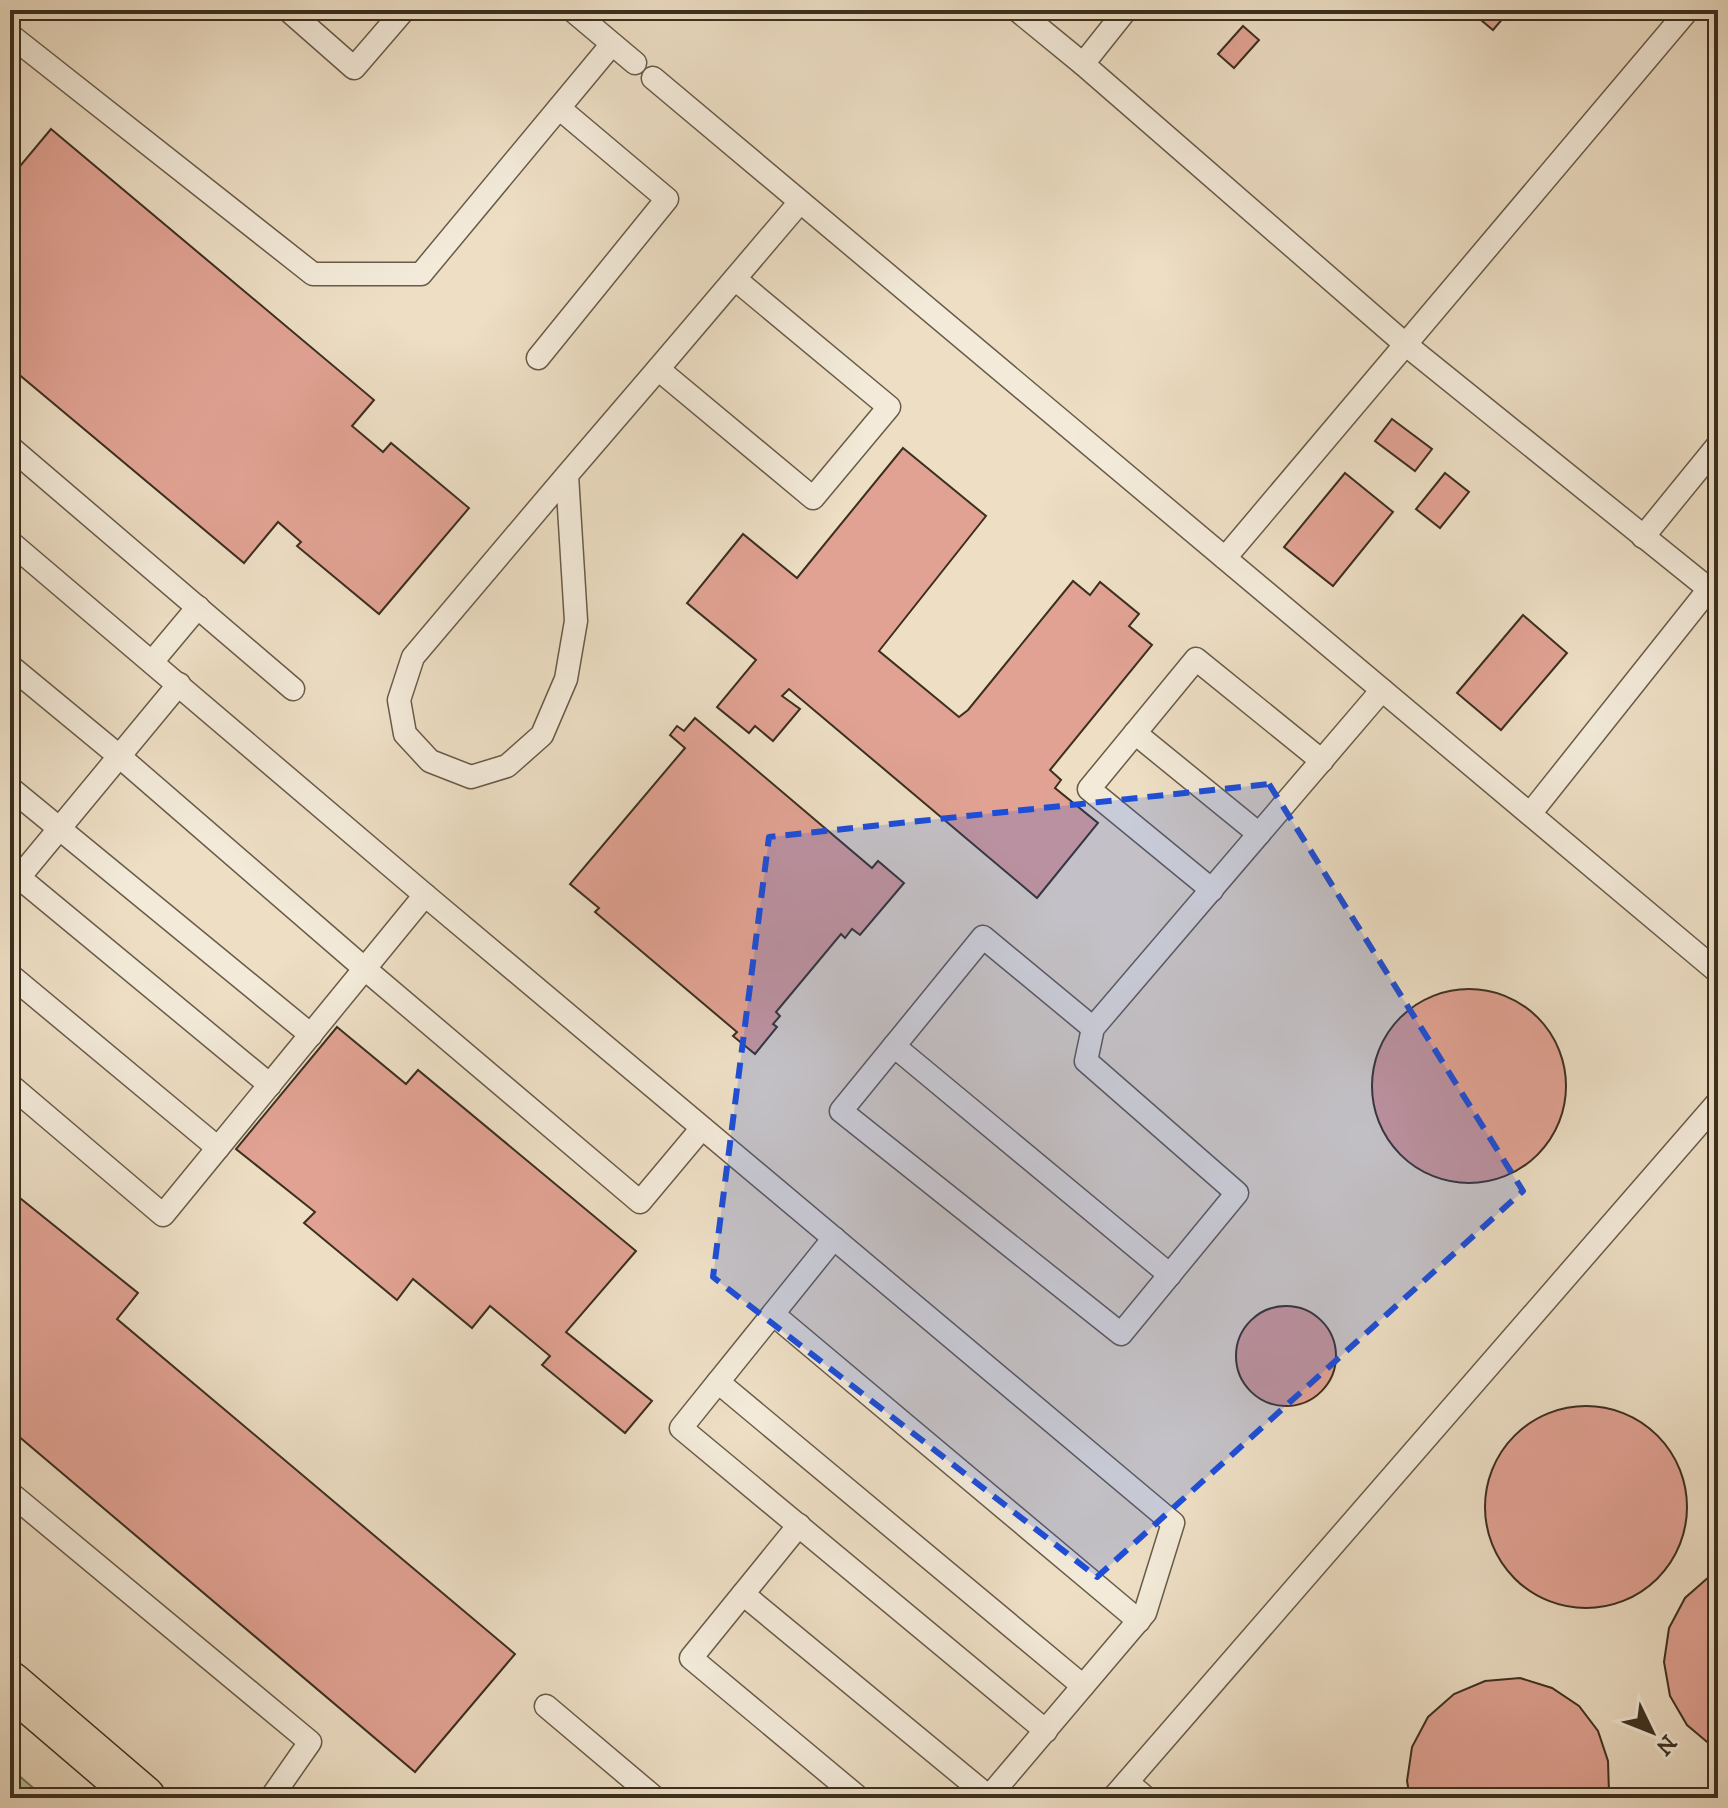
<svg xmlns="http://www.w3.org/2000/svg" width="1728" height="1808" font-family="'IM FELL DW Pica',serif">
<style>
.green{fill:#b9c193;stroke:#7a785a;stroke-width:2}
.building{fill:#e1a293;stroke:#3b2f20;stroke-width:2}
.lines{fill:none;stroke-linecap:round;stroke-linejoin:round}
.service-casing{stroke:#685b49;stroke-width:25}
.primary-casing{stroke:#3b2f20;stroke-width:47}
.service{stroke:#f3ead9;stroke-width:22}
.primary{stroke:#eddec4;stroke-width:44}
.marked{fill:#1d4ed8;fill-opacity:0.2;stroke:#1d4ed8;stroke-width:6;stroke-dasharray:16 10;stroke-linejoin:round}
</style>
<rect width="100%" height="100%" fill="#eddec4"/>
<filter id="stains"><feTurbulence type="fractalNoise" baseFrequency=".0025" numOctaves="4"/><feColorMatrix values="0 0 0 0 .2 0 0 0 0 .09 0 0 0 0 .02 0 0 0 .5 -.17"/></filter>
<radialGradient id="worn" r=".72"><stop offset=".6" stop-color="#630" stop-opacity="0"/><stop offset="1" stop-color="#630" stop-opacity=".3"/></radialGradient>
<polygon class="green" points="10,1768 45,1798 10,1798"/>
<g class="building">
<polygon points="1469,10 1510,10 1493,30"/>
<polygon points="1243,26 1259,40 1234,68 1218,54"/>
<polygon points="51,129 374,400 352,426 383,452 391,443 469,508 379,614 297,546 301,542 278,522 244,563 10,367 10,178"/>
<polygon points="1392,419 1432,449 1415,471 1375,441"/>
<polygon points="903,448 986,516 879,651 959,717 968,710 1073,581 1090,595 1100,582 1139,614 1129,626 1152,645 1050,770 1061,780 1055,788 1098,823 1037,898 789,689 782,696 800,709 773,741 755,726 749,733 717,707 756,660 687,603 743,534 797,578"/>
<polygon points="1345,473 1393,512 1333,586 1284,547"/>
<polygon points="1445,473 1469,492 1440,528 1416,509"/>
<polygon points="1523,615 1567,653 1501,730 1457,693"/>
<polygon points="695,718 872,868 878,861 904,883 860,935 852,929 845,938 841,934 776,1012 780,1016 773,1024 777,1027 755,1054 733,1036 737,1032 595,912 599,908 570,884 685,748 670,735 677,726 684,731"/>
<circle cx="1469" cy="1086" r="97"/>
<polygon points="337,1027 406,1084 418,1070 636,1251 566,1332 652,1401 625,1433 542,1365 550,1356 490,1306 472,1328 413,1279 397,1300 304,1223 315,1212 236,1149"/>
<polygon points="10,1190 138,1293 117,1319 515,1654 415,1772 10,1429"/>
<circle cx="1286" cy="1356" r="50"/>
<circle cx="1586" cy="1507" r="101"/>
<polygon points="1718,1572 1718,1749 1713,1747 1687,1725 1670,1696 1664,1662 1669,1628 1685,1598 1711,1575"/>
<polygon points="1520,1678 1552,1688 1579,1706 1598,1731 1608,1761 1609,1793 1607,1798 1410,1798 1407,1781 1412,1747 1428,1717 1454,1694 1485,1681"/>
</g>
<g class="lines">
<defs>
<g id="service">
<polyline points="288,10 354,68 404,10"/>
<polyline points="572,10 635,63"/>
<polyline points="1017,10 1083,64"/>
<polyline points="1126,10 1083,64 1405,344 1709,589 1530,814"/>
<polyline points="10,12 11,10"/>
<polyline points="10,35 313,274 421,274 612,44"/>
<polyline points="653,78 1718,972"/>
<polyline points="538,358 667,199 559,108"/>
<polyline points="658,369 813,498 889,407 735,279"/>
<polyline points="10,447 293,689"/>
<polyline points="567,475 576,621 566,679 542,735 507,766 471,777 430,761 405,734 399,700 413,657 567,475 658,369 800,202"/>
<polyline points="1643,537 1718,445"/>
<polyline points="10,542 425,895 1173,1523 1145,1613 988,1798"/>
<polyline points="1225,558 1688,10"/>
<polyline points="152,662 198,607"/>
<polyline points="10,666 119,756 365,969 640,1202 702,1128"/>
<polyline points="1135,733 1259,834"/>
<polyline points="10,788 311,1035"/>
<polyline points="10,870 270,1085"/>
<polyline points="11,887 179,684"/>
<polyline points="1212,890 1089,789 1196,659 1322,761"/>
<polyline points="10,975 218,1148"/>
<polyline points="1093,1028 1086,1061 1237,1193 1121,1334 841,1111 983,937 1093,1028 1382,690"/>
<polyline points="894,1046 1170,1275"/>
<polyline points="10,1085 163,1215 425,895"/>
<polyline points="834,1238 681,1428 1046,1731"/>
<polyline points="773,1314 1139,1621"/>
<polyline points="718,1382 1083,1686"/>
<polyline points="10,1493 310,1742 271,1798"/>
<polyline points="799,1525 691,1658 859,1798"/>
<polyline points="743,1594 989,1797"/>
<polyline points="546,1706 655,1798"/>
<polyline points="1127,1782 1146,1798"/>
<polyline points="1113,1798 1718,1102"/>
</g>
<polyline id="primary" points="10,1684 143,1798"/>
</defs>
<use href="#service" class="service-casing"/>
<use href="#primary" class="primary-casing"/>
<use href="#service" class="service"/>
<use href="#primary" class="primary"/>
</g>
<path class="marked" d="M1269,784L1523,1191L1097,1577L713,1277L769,837Z"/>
<rect width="1728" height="1808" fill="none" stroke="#eddec4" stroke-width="40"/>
<rect x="12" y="12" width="1704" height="1784" fill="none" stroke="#3b2f20" stroke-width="4"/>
<rect x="20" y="20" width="1688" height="1768" fill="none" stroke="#3b2f20" stroke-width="2"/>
<g transform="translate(1652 1732) rotate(133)" stroke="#f3ead9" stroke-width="6" paint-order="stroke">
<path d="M0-6L14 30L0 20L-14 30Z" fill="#3b2f20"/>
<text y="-12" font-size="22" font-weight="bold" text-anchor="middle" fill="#3b2f20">N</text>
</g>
<rect width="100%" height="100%" filter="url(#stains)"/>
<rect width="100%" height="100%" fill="url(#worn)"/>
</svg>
